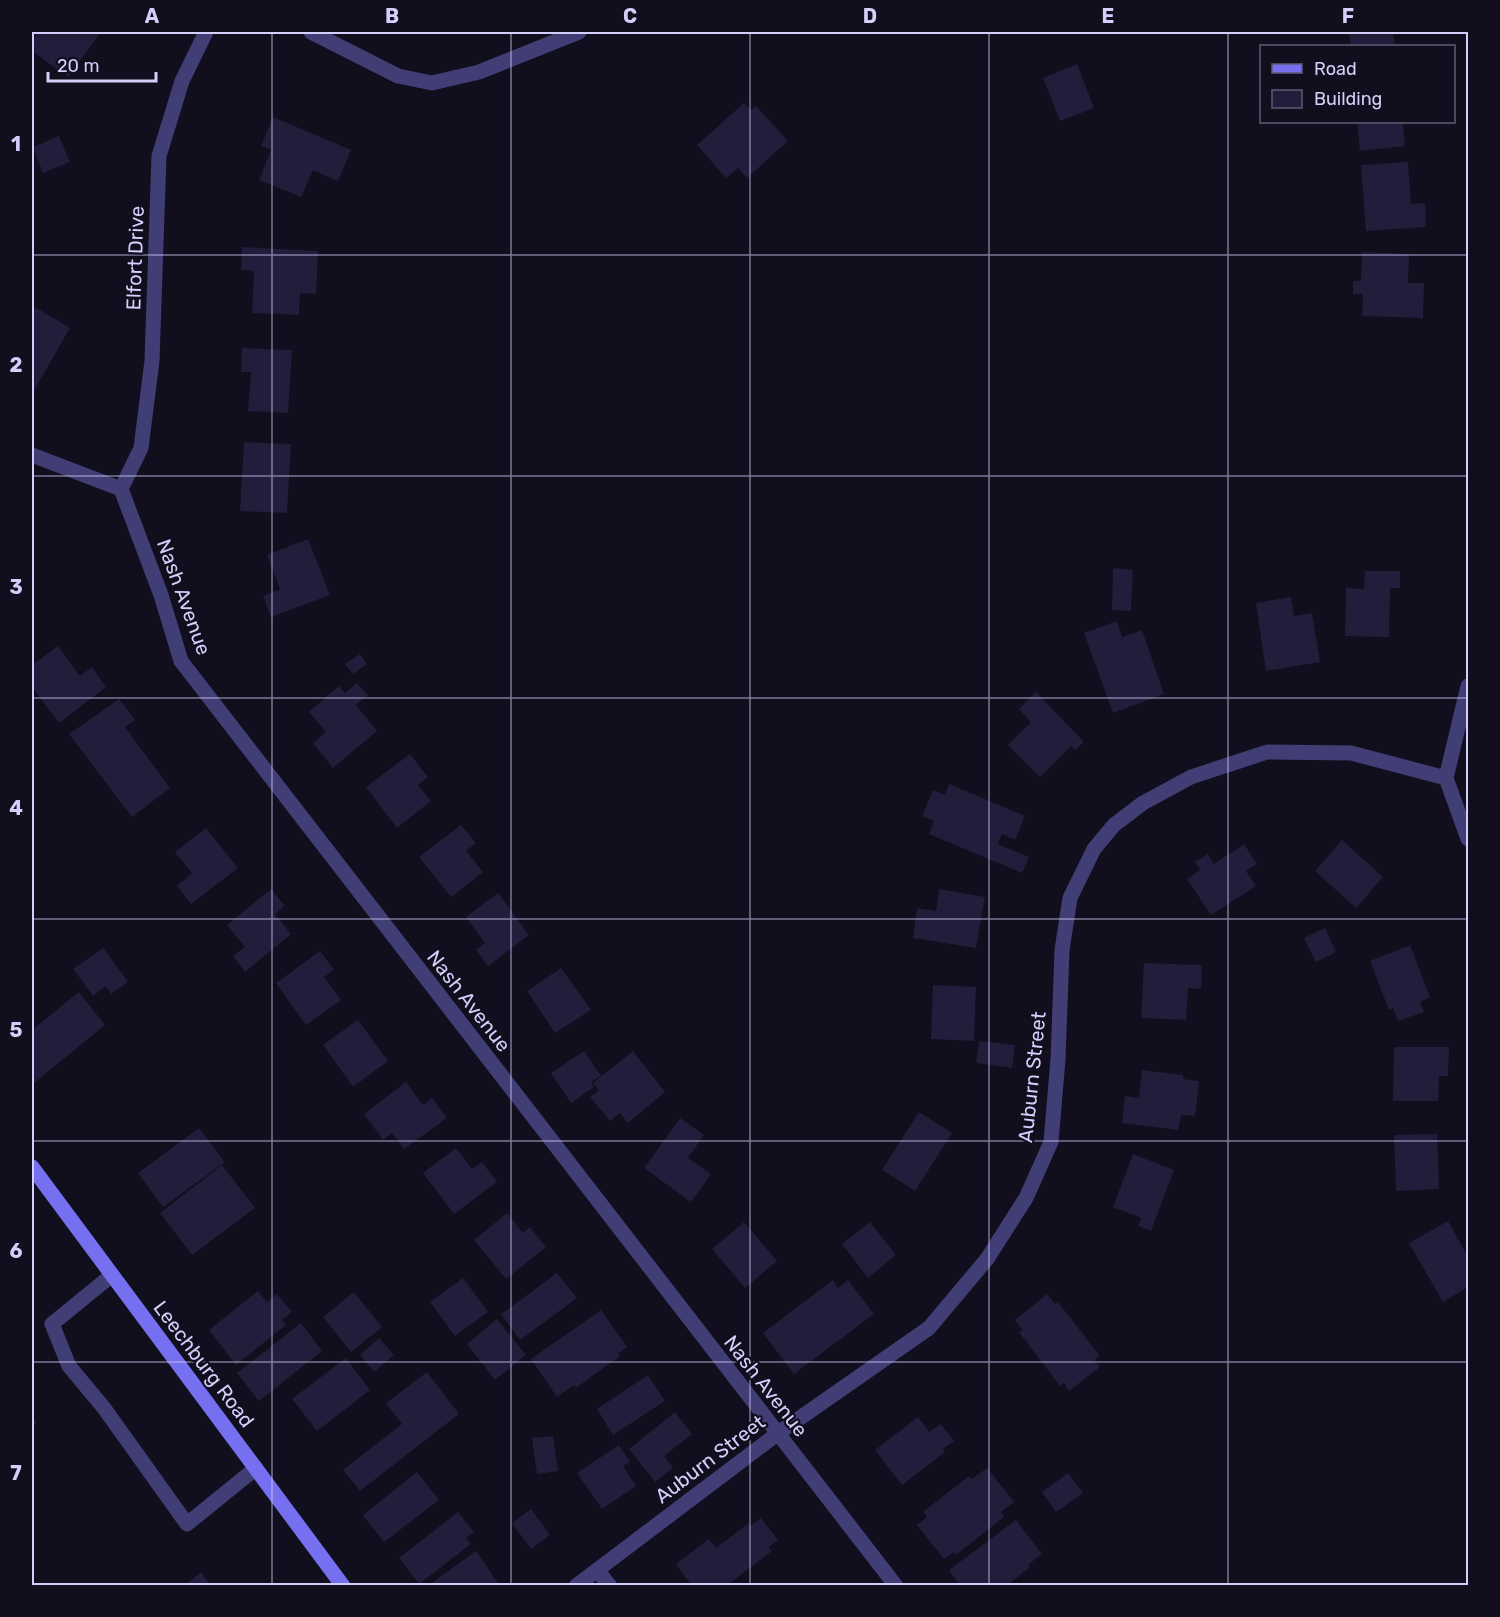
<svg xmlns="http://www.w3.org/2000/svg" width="1500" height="1617" viewBox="0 0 1500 1617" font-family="Rubik,sans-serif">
<rect width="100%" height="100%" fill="#110e1d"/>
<!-- building -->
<path fill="#231c3b" d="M 38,32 L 101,32 L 68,77 L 32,51 L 32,41 Z
M 1349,32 L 1393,32 L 1395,46 L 1351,46 Z
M 1077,64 L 1094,108 L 1060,121 L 1043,78 Z
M 744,103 L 751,110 L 756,106 L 788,141 L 747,178 L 738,168 L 726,178 L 697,145 Z
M 273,117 L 351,150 L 338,181 L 313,170 L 301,197 L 259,180 L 271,150 L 261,146 Z
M 1357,122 L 1403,122 L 1405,146 L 1360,151 Z
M 59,136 L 70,162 L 43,173 L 33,147 Z
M 1408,162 L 1411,204 L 1425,203 L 1426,227 L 1366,231 L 1361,165 Z
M 242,247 L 318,251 L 316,294 L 300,293 L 299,315 L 252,313 L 254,271 L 241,270 Z
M 1362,252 L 1409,254 L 1408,283 L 1424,283 L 1423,318 L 1362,316 L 1363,294 L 1353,294 L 1353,281 L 1361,281 Z
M 35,307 L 70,328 L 32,394 L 32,313 Z
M 242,348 L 292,350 L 288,413 L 248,411 L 251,372 L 241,372 Z
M 244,442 L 291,444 L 287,513 L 240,511 Z
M 308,539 L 330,595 L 271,617 L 263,596 L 280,589 L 267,555 Z
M 1113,568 L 1133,570 L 1131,611 L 1112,610 Z
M 1365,571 L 1400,571 L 1400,588 L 1390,588 L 1389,637 L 1345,636 L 1346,588 L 1364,589 Z
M 1291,597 L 1294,616 L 1312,613 L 1320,662 L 1266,671 L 1256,603 Z
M 1117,621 L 1122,637 L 1142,630 L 1164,694 L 1113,713 L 1084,633 Z
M 58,646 L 80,676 L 92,667 L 106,687 L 59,723 L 32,687 L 32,665 Z
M 360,654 L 367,664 L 353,674 L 345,664 Z
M 357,683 L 368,695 L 356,705 L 377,731 L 333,768 L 313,743 L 326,732 L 309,712 L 339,686 L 345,693 Z
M 1036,692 L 1084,742 L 1075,750 L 1071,746 L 1040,777 L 1008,745 L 1031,722 L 1019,709 Z
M 119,699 L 135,720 L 125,727 L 170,788 L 132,817 L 69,734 Z
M 410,754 L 428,777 L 418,785 L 431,801 L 397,828 L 366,787 Z
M 949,784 L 1025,816 L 1015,840 L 1002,834 L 998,844 L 1029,857 L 1022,873 L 929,834 L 934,821 L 922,816 L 933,790 L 945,795 Z
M 461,825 L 476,843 L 466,851 L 483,872 L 451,897 L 419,857 Z
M 206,828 L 238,868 L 191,904 L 177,886 L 192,873 L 175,852 Z
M 1342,840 L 1383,877 L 1356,908 L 1315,871 Z
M 1244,844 L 1257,864 L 1246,871 L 1256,886 L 1211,915 L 1187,879 L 1200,870 L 1195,862 L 1208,854 L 1214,864 Z
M 271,889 L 285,906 L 275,914 L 291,934 L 245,972 L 233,956 L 245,947 L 227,925 Z
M 939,889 L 985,897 L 976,948 L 913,938 L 917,908 L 936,911 Z
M 498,893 L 529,935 L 488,966 L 476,950 L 485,943 L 466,917 Z
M 1325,928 L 1336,952 L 1316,962 L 1304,938 Z
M 1410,945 L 1430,997 L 1420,1002 L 1424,1012 L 1398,1021 L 1393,1008 L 1389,1010 L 1370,961 Z
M 103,948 L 128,982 L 111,994 L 106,986 L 93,996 L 73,969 Z
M 320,951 L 334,970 L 324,977 L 341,1000 L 306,1025 L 276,983 Z
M 1144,963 L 1202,965 L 1201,989 L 1188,988 L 1186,1020 L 1141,1018 Z
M 561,968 L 591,1010 L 555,1033 L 527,991 Z
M 933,985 L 976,987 L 974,1041 L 931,1039 Z
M 79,992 L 105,1025 L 34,1083 L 32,1079 L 32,1030 Z
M 358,1020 L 388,1061 L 353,1087 L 323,1045 Z
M 979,1041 L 1015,1045 L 1012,1068 L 976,1063 Z
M 1394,1047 L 1449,1047 L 1448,1076 L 1439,1076 L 1438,1101 L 1393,1101 Z
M 584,1051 L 601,1076 L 591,1082 L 594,1087 L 571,1103 L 551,1073 Z
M 633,1051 L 665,1092 L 628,1123 L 620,1113 L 610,1121 L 590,1097 L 599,1090 L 593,1083 Z
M 1142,1070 L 1183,1075 L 1183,1079 L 1199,1081 L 1195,1116 L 1181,1115 L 1178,1130 L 1122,1123 L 1125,1096 L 1139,1098 Z
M 406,1082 L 423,1105 L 432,1098 L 447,1118 L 404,1149 L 392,1133 L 383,1140 L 364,1114 Z
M 919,1112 L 952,1133 L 915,1191 L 882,1170 Z
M 680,1118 L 704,1135 L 688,1158 L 711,1174 L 691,1202 L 644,1168 Z
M 199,1128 L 225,1162 L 163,1207 L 138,1173 Z
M 1437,1134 L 1439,1189 L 1396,1191 L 1394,1135 Z
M 456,1148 L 472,1169 L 482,1162 L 497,1182 L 454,1214 L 423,1173 Z
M 1133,1154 L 1174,1170 L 1151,1231 L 1138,1226 L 1141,1218 L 1113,1207 Z
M 222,1165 L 255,1208 L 192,1255 L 160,1213 Z
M 507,1213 L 523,1233 L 530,1227 L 546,1247 L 506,1279 L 474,1240 Z
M 1448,1221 L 1468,1257 L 1468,1287 L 1443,1302 L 1409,1243 Z
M 744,1222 L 777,1261 L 745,1288 L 712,1249 Z
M 870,1222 L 896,1255 L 868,1278 L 842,1244 Z
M 557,1273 L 577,1298 L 520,1340 L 501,1314 Z
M 463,1278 L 488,1312 L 455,1336 L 430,1302 Z
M 833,1280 L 838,1288 L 848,1280 L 874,1314 L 794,1374 L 763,1333 Z
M 258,1291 L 267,1302 L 277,1294 L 292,1312 L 282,1320 L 286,1325 L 236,1365 L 209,1330 Z
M 354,1292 L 382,1327 L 351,1352 L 323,1317 Z
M 1047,1294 L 1055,1304 L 1058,1302 L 1100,1356 L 1094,1360 L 1100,1367 L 1069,1391 L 1064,1383 L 1060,1386 L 1019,1332 L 1023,1330 L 1015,1320 Z
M 601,1310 L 627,1347 L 618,1354 L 620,1356 L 576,1388 L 574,1385 L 557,1397 L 531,1359 Z
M 497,1319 L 526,1355 L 495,1380 L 467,1344 Z
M 301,1323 L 322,1351 L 259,1401 L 237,1373 Z
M 379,1338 L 394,1355 L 374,1372 L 360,1355 Z
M 346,1358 L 370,1390 L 317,1431 L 292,1399 Z
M 427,1372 L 459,1414 L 360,1491 L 343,1470 L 402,1424 L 386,1403 Z
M 648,1375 L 665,1401 L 613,1435 L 597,1409 Z
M 675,1412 L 692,1434 L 664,1456 L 673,1468 L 655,1482 L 629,1449 Z
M 32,1417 L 37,1422 L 32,1429 Z
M 918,1417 L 929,1432 L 941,1424 L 954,1441 L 943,1449 L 945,1452 L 902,1485 L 875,1450 Z
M 553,1436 L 558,1471 L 537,1474 L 532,1438 Z
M 619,1445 L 630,1462 L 623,1466 L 636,1486 L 602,1509 L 577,1473 Z
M 987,1468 L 1014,1502 L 1001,1512 L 1004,1517 L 956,1555 L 954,1552 L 944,1559 L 917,1525 L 927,1517 L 923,1512 L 969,1476 L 972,1479 Z
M 417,1472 L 439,1500 L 384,1542 L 363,1515 Z
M 1068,1473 L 1083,1493 L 1056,1512 L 1042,1492 Z
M 531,1509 L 550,1535 L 531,1549 L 512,1523 Z
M 458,1512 L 474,1532 L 466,1538 L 471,1544 L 419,1584 L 399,1558 Z
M 761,1518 L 778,1540 L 769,1547 L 772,1551 L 726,1586 L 692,1586 L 676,1564 L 709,1539 L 716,1548 L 749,1523 L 750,1526 Z
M 1016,1520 L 1042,1554 L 1028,1565 L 1030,1567 L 1006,1586 L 960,1586 L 949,1570 Z
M 476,1551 L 500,1586 L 431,1586 L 430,1584 Z
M 201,1572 L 211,1586 L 184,1586 Z"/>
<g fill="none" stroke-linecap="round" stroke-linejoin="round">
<!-- lane -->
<path stroke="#413e76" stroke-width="15" d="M 112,1275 L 52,1324 L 69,1366 L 104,1408 L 187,1524 L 256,1468
M 597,1570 L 610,1586"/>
<!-- street -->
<path stroke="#413e76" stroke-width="15" d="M 311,32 L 398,76 L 432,83 L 479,72 L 579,32
M 32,455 L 121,489 L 161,595 L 181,661 L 896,1586
M 121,489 L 141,448 L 152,361 L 159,156 L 182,81 L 206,32
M 1446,778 L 1468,686
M 1446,778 L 1468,839
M 576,1586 L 777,1434 L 929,1328 L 987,1259 L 1026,1198 L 1051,1142 L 1058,1059 L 1062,950 L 1070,898 L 1094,849 L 1114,825 L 1143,803 L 1191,777 L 1267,752 L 1351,753 L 1446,778"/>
<!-- secondary -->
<path stroke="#7570ef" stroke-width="15" d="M 32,1167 L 343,1586"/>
</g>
<!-- grid -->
<path fill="none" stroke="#d4cffa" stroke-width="1.5" stroke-opacity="0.55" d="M 272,32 L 272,1586M 511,32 L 511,1586M 750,32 L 750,1586M 989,32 L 989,1586M 1228,32 L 1228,1586M 32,255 L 1468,255M 32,476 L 1468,476M 32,698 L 1468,698M 32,919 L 1468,919M 32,1141 L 1468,1141M 32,1362 L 1468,1362"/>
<g text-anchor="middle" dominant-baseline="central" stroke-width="4.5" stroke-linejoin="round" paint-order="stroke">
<!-- street labels -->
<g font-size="20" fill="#d4cffa" stroke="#110e1d">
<text transform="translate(135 258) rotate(-88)">Elfort Drive</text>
<text transform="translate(184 597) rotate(70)">Nash Avenue</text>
<text transform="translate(469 1001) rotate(52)">Nash Avenue</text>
<text transform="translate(1032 1077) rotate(-84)">Auburn Street</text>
<text transform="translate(204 1364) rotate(53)">Leechburg Road</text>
<text transform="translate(766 1386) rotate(52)">Nash Avenue</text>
<text transform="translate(710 1459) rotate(-37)">Auburn Street</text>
</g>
</g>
<!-- border -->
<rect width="1500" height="1617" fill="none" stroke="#110e1d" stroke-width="66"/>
<!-- legend -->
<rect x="1260" y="45" width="195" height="78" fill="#110e1d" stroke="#5f5b75" stroke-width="1.5"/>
<rect x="1272" y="64" width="30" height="9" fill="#7570ef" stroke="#5f5b75" stroke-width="1.5"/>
<text x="1314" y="75" font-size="18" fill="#d4cffa">Road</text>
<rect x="1272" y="90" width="30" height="18" fill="#231c3b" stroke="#5f5b75" stroke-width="1.5"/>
<text x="1314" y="105" font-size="18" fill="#d4cffa">Building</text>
<!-- scale -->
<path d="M48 72v9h108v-9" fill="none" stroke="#d4cffa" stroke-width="3"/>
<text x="57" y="72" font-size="18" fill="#d4cffa" stroke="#110e1d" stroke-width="4.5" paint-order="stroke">20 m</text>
<rect x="33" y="33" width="1434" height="1551" fill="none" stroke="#d4cffa" stroke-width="2"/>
<g font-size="20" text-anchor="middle" font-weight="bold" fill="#d4cffa">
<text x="152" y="23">A</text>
<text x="392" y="23">B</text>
<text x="630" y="23">C</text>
<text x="870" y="23">D</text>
<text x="1108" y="23">E</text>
<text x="1348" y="23">F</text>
<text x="16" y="151">1</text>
<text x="16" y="372">2</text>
<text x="16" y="594">3</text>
<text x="16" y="815">4</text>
<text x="16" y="1037">5</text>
<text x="16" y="1258">6</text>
<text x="16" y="1480">7</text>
</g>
</svg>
